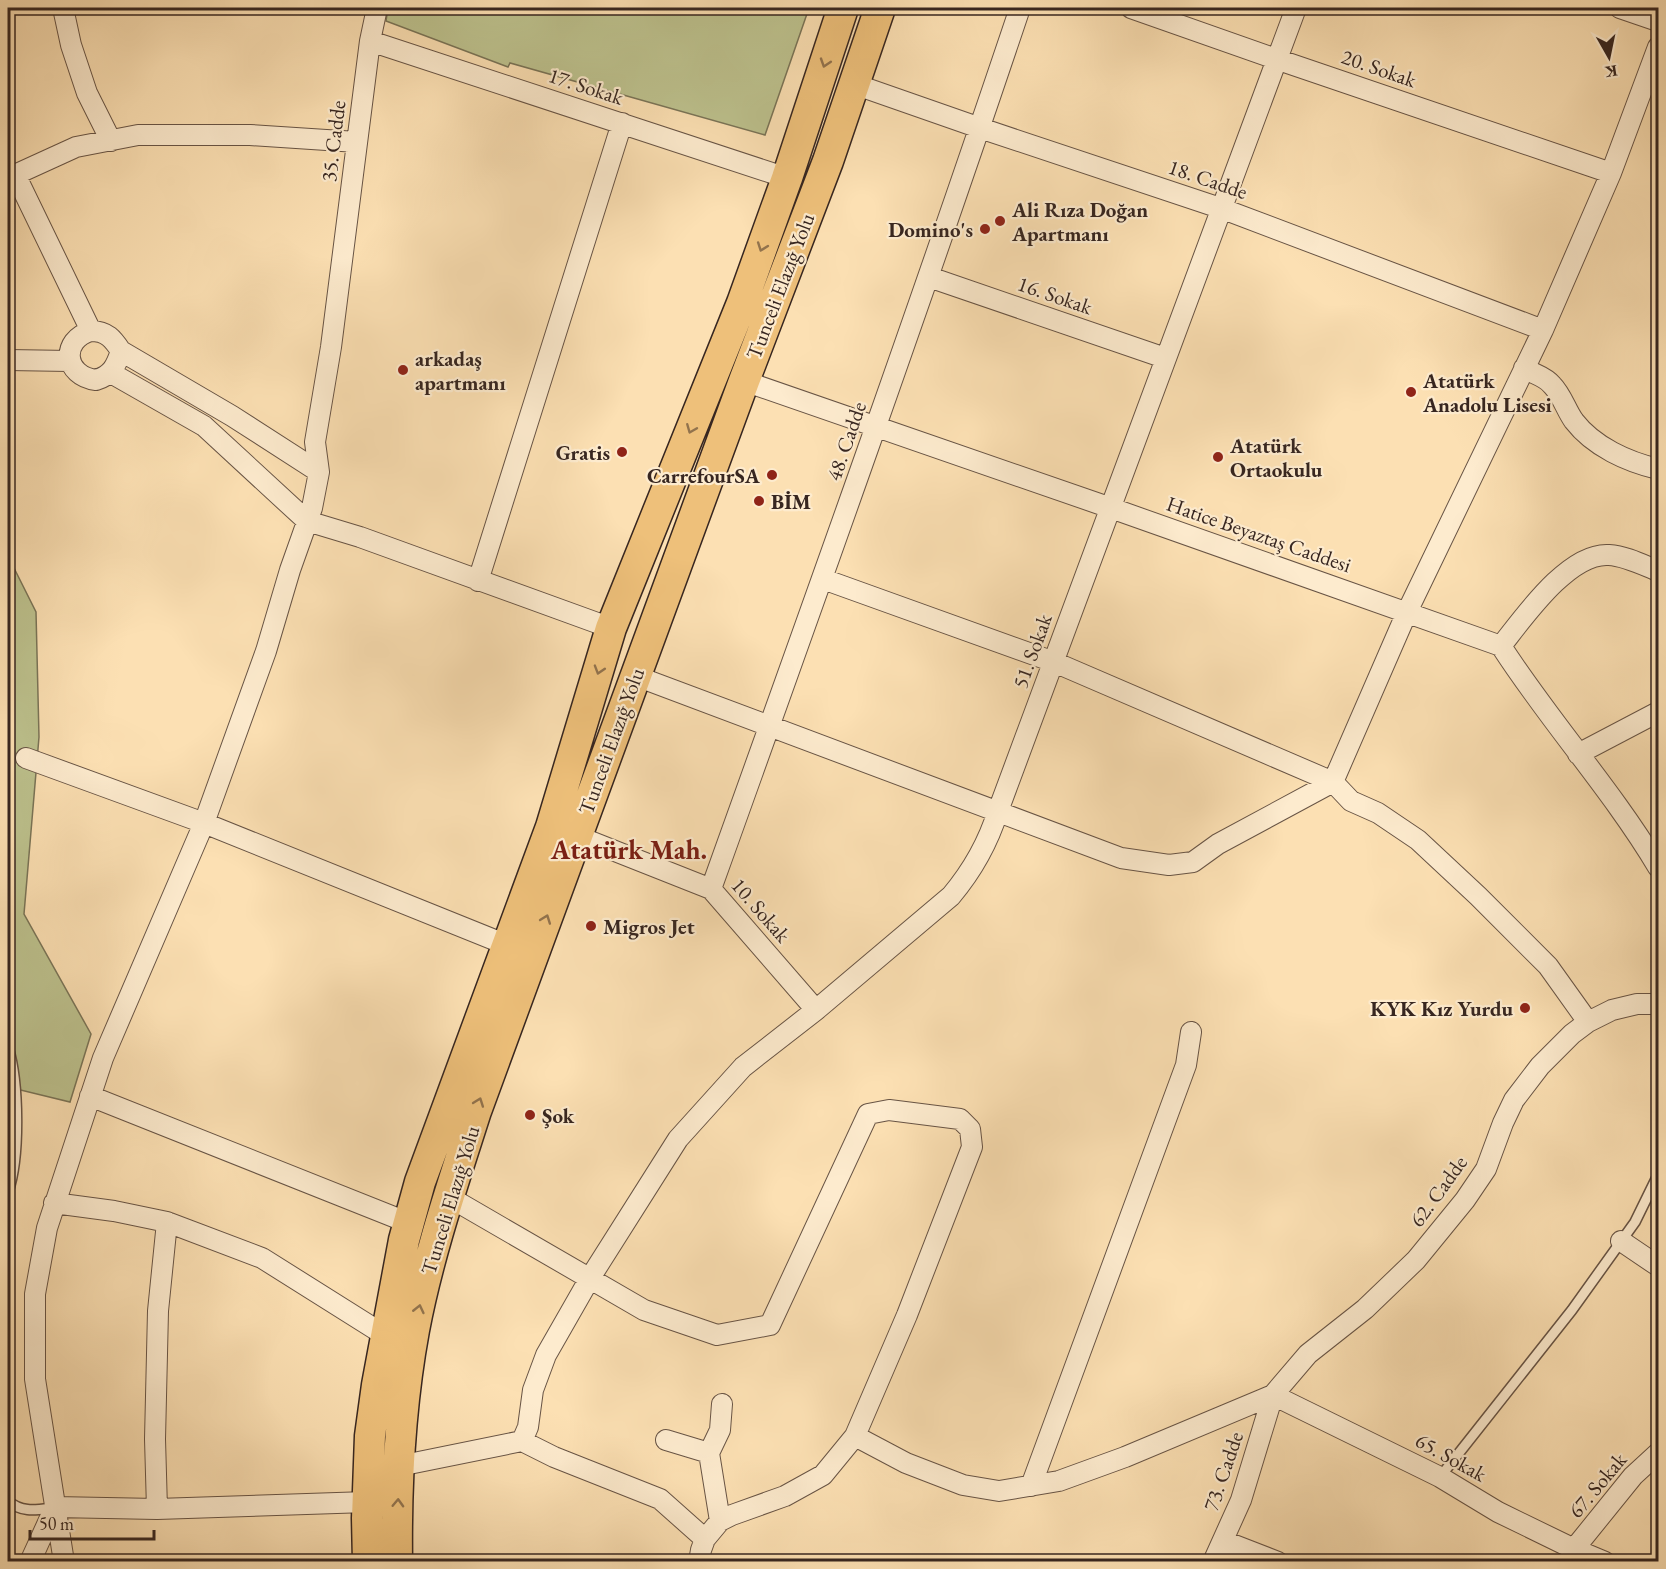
<svg xmlns="http://www.w3.org/2000/svg" width="1666" height="1569" viewBox="0 0 1666 1569" font-family="'EB Garamond',serif">
<rect width="100%" height="100%" fill="#fce0b3"/>
<filter id="stains"><feTurbulence type="fractalNoise" baseFrequency=".00333" numOctaves="4"/><feColorMatrix values="0 0 0 0 .2 0 0 0 0 .09 0 0 0 0 .02 0 0 0 .5 -.17"/></filter>
<radialGradient id="worn" r=".72"><stop offset=".6" stop-color="#630" stop-opacity="0"/><stop offset="1" stop-color="#630" stop-opacity=".3"/></radialGradient>
<!-- green -->
<path fill="#bdc28e" stroke="#7a7457" stroke-width="1.5" d="M 388,8 L 809,8 L 765,135 L 510,63 L 508,67 L 386,21 Z
M 8,556 L 36,612 L 39,737 L 24,914 L 91,1034 L 70,1102 L 8,1087 Z"/>
<g fill="none" stroke-linecap="round" stroke-linejoin="round">
<defs>
<path id="service" d="M 8,1047 C 19,1083 20,1157 8,1192
M 1440,1477 L 1572,1310 L 1635,1222 L 1658,1175
M 8,1501 C 22,1513 36,1510 53,1508"/>
<path id="minor" d="M 63,8 L 71,45 L 87,93 L 111,141
M 1131,8 L 1276,59 L 1611,173
M 1620,8 L 1658,21
M 370,41 L 787,178
M 854,84 L 980,128 L 1223,209 L 1543,330
M 15,174 L 91,331
M 8,178 L 76,147 L 138,135 L 250,135 L 357,142
M 929,277 L 1165,358
M 91,331 C 107,331 113,339 121,351 C 116,366 112,375 96,380 C 64,376 60,340 91,331 Z
M 121,351 L 232,416 L 319,472
M 8,360 L 70,361
M 1524,368 C 1533,374 1545,376 1552,385 C 1562,395 1566,410 1574,421 C 1594,447 1628,462 1658,469
M 111,373 L 204,426 L 307,521 L 360,537 L 611,628
M 744,381 L 1111,508 L 1501,646 C 1550,722 1612,790 1658,867
M 823,579 L 1054,662 L 1333,782 L 1351,801 L 1378,813 L 1418,840 L 1478,896 L 1548,966 L 1588,1022
M 478,581 L 622,123
M 1501,646 C 1524,617 1569,552 1609,555 C 1626,556 1643,565 1658,571
M 636,676 L 1121,858 L 1169,865 L 1193,862 L 1218,844 L 1333,782 L 1407,612 L 1543,330 L 1611,173 L 1658,47
M 1578,754 L 1658,712
M 26,758 L 204,823 L 507,945
M 567,832 L 711,889 L 816,1010
M 711,889 C 816,596 921,303 1020,8
M 90,1096 L 409,1223
M 449,1197 L 644,1310 L 717,1335 L 770,1325 L 868,1114 L 889,1110 L 960,1119 L 970,1129 L 972,1147 L 907,1315 L 855,1436 L 823,1475 L 785,1496 L 732,1515 L 720,1521 L 705,1539 L 701,1550 L 699,1562
M 54,1203 L 114,1211 L 167,1222 L 262,1258 L 386,1336
M 1621,1241 L 1658,1266
M 1273,1395 L 1440,1477 L 1498,1512 L 1574,1549 L 1605,1562
M 855,1436 L 906,1463 L 963,1485 L 999,1491 L 1059,1481 L 1125,1457 L 1273,1395
M 666,1440 L 709,1453
M 522,1441 L 528,1427 L 533,1390 L 546,1355 L 590,1278 L 678,1139 L 743,1067 L 816,1010 L 951,896 C 972,871 988,843 998,811 L 1296,8
M 399,1466 L 522,1441 L 554,1457 L 660,1499 L 705,1539
M 1031,1486 L 1186,1065 L 1191,1032
M 55,1507 L 157,1509 L 367,1502
M 157,1509 L 155,1439 L 158,1311 L 167,1222
M 720,1521 L 709,1453 L 720,1430 L 722,1404
M 1224,1541 L 1278,1562
M 1574,1549 L 1633,1476 L 1658,1453
M 30,1562 L 55,1507
M 64,1562 L 35,1379 L 35,1294 L 47,1228 L 103,1058 L 204,823 L 266,651 L 290,570 L 312,508 L 319,472 L 315,442 L 331,347 L 370,41 L 377,8
M 1213,1562 L 1241,1500 L 1273,1395 L 1308,1354 L 1365,1309 L 1416,1260 L 1465,1200 L 1486,1169 L 1503,1123 L 1514,1100 L 1540,1066 L 1572,1034 L 1588,1022 L 1612,1010 L 1637,1004 L 1658,1004"/>
<path id="primary" d="M 368,1562 L 367,1518 L 370,1436 L 377,1385 L 404,1240 L 420,1182 L 551,827 L 611,628 L 742,303 L 787,178 L 843,8
M 397,1562 C 396,1485 400,1406 414,1330 C 428,1256 453,1183 476,1111 L 744,381 L 828,161 L 880,8"/>
</defs>
<!-- service casing -->
<use href="#service" stroke="#685445" stroke-width="12"/>
<!-- minor casing -->
<use href="#minor" stroke="#685445" stroke-width="22"/>
<!-- primary casing -->
<use href="#primary" stroke="#372620" stroke-width="33"/>
<!-- service -->
<use href="#service" stroke="#fdebce" stroke-width="9"/>
<!-- minor -->
<use href="#minor" stroke="#fdebce" stroke-width="20"/>
<!-- primary -->
<use href="#primary" stroke="#eec07a" stroke-width="30"/>
</g>
<!-- one-way arrows -->
<defs><path id="oneway-chevron" d="M-2-3.5L2.5 0L-2 3.5" fill="none" stroke-width="1.6" stroke-linecap="round" stroke-linejoin="round" transform="scale(1.5)"/></defs>
<g stroke="#92734d">
<use href="#oneway-chevron" transform="translate(825 63) rotate(108)"/>
<use href="#oneway-chevron" transform="translate(762 247) rotate(110)"/>
<use href="#oneway-chevron" transform="translate(691 429) rotate(112)"/>
<use href="#oneway-chevron" transform="translate(599 670) rotate(107)"/>
<use href="#oneway-chevron" transform="translate(546 919) rotate(-70)"/>
<use href="#oneway-chevron" transform="translate(479 1102) rotate(-70)"/>
<use href="#oneway-chevron" transform="translate(419 1309) rotate(-77)"/>
<use href="#oneway-chevron" transform="translate(398 1503) rotate(-88)"/>
</g>
<!-- markers -->
<g fill="#8f2418" stroke="#fdebce" stroke-width="2">
<circle cx="1000" cy="221" r="6"/>
<circle cx="985" cy="229" r="6"/>
<circle cx="403" cy="370" r="6"/>
<circle cx="1411" cy="392" r="6"/>
<circle cx="622" cy="452" r="6"/>
<circle cx="1218" cy="457" r="6"/>
<circle cx="772" cy="475" r="6"/>
<circle cx="759" cy="501" r="6"/>
<circle cx="591" cy="926" r="6"/>
<circle cx="1525" cy="1008" r="6"/>
<circle cx="530" cy="1115" r="6"/>
</g>
<g text-anchor="middle" dominant-baseline="central" stroke-width="4.5" stroke-linejoin="round" paint-order="stroke">
<!-- street labels -->
<g font-size="21" fill="#372620" stroke="#fdebce">
<text transform="translate(1379 68) rotate(19)">20. Sokak</text>
<text transform="translate(586 86) rotate(18)">17. Sokak</text>
<text transform="translate(333 141) rotate(-83)">35. Cadde</text>
<text transform="translate(1208 179) rotate(19)">18. Cadde</text>
<text transform="translate(780 286) rotate(-69)">Tunceli Elazığ Yolu</text>
<text transform="translate(1055 295) rotate(19)">16. Sokak</text>
<text transform="translate(846 441) rotate(-71)">48. Cadde</text>
<text transform="translate(1259 534) rotate(19)">Hatice Beyaztaş Caddesi</text>
<text transform="translate(1032 651) rotate(-70)">51. Sokak</text>
<text transform="translate(611 741) rotate(-70)">Tunceli Elazığ Yolu</text>
<text transform="translate(761 910) rotate(49)">10. Sokak</text>
<text transform="translate(1438 1191) rotate(-54)">62. Cadde</text>
<text transform="translate(450 1200) rotate(-73)">Tunceli Elazığ Yolu</text>
<text transform="translate(1451 1457) rotate(29)">65. Sokak</text>
<text transform="translate(1223 1471) rotate(-71)">73. Cadde</text>
<text transform="translate(1597 1485) rotate(-50)">67. Sokak</text>
</g>
<!-- poi labels -->
<g font-size="21" font-weight="bold" fill="#372620" stroke="#fdebce" text-anchor="start">
<text x="1012" y="209">Ali Rıza Doğan<tspan x="1012" dy="24">Apartmanı</tspan></text>
<text x="973" y="229" text-anchor="end">Domino's</text>
<text x="415" y="358">arkadaş<tspan x="415" dy="24">apartmanı</tspan></text>
<text x="1423" y="380">Atatürk<tspan x="1423" dy="24">Anadolu Lisesi</tspan></text>
<text x="1230" y="445">Atatürk<tspan x="1230" dy="24">Ortaokulu</tspan></text>
<text x="610" y="452" text-anchor="end">Gratis</text>
<text x="760" y="475" text-anchor="end">CarrefourSA</text>
<text x="771" y="501">BİM</text>
<text x="603" y="926">Migros Jet</text>
<text x="1513" y="1008" text-anchor="end">KYK Kız Yurdu</text>
<text x="542" y="1115">Şok</text>
</g>
<!-- district labels -->
<g font-size="27" font-weight="bold" fill="#7a1f14" stroke="#fdebce">
<text x="629" y="849">Atatürk Mah.</text>
</g>
</g>
<!-- margin -->
<rect width="1666" height="1569" fill="none" stroke="#fce0b3" stroke-width="30"/>
<rect x="9" y="9" width="1648" height="1551" fill="none" stroke="#372620" stroke-width="3"/>
<rect x="15" y="15" width="1636" height="1539" fill="none" stroke="#372620" stroke-width="1.5"/>
<!-- north arrow -->
<g transform="translate(1609 57) rotate(171)" stroke="#fdebce" stroke-width="4.5" paint-order="stroke">
<path d="M0-4.5L10 22L0 15L-10 22Z" fill="#372620"/>
<text y="-9" font-size="16" font-weight="bold" text-anchor="middle" fill="#372620">K</text>
</g>
<!-- scale -->
<path d="M30 1530v9h124v-9" fill="none" stroke="#372620" stroke-width="3"/>
<text x="39" y="1530" font-size="18" fill="#372620" stroke="#fdebce" stroke-width="4.5" paint-order="stroke">50 m</text>
<rect width="100%" height="100%" filter="url(#stains)"/>
<rect width="100%" height="100%" fill="url(#worn)"/>
</svg>
